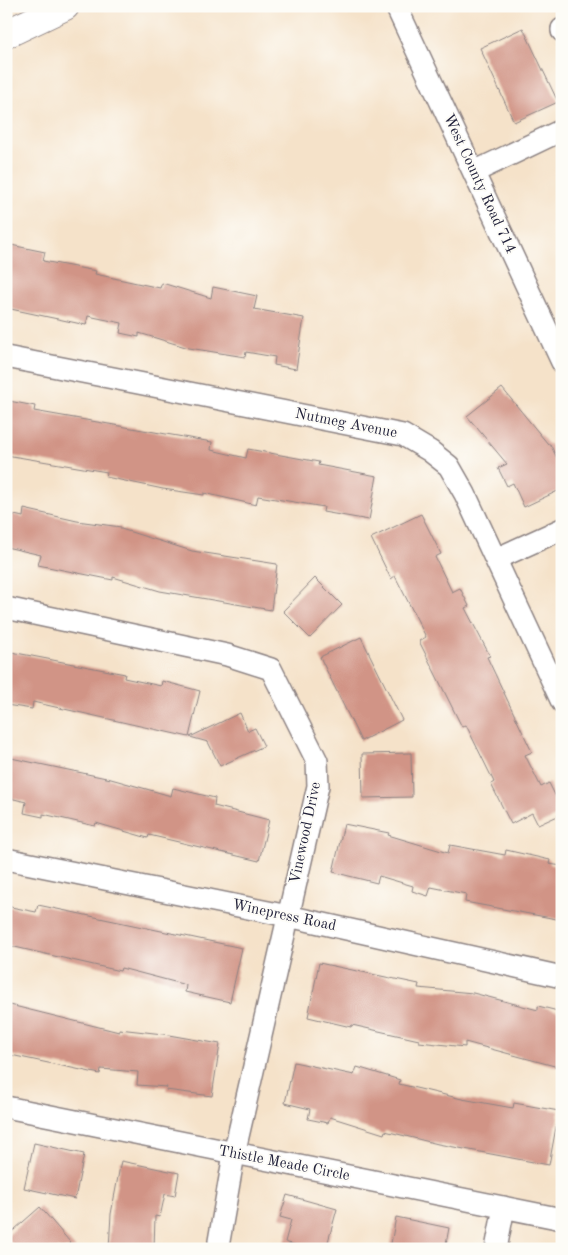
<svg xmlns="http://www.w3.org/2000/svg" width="568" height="1255" viewBox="0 0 568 1255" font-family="'Old Standard TT',serif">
<rect width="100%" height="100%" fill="#fdfcf7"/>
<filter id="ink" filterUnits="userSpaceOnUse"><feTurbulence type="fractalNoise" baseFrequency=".02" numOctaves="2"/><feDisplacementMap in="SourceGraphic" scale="10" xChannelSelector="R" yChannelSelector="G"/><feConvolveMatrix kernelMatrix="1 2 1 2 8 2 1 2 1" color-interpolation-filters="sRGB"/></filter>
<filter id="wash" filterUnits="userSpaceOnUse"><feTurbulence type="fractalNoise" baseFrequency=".0096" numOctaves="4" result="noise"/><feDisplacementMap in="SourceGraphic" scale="20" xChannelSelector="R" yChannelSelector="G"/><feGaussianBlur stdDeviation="1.12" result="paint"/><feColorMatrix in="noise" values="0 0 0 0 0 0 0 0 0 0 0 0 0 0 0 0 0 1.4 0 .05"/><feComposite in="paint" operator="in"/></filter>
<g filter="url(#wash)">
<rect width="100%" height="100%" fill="#f5e2c9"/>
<g id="blocks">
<!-- building -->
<path fill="#d19486" d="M 523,28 L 558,102 L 514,122 L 480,48 Z
M 6,244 L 45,252 L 43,261 L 96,271 L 95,274 L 160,288 L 162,283 L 211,298 L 213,287 L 257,296 L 254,309 L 304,318 L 296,369 L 274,365 L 275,357 L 246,352 L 245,357 L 189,348 L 139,333 L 139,337 L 120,333 L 122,323 L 88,316 L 86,325 L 6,308 Z
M 502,388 L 548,444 L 550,444 L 562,468 L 562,489 L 524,507 L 513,483 L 507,486 L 498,468 L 507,464 L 467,416 Z
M 9,401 L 35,406 L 34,411 L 212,442 L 211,450 L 246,458 L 248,449 L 319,462 L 318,465 L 377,476 L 369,520 L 323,512 L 324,507 L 258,496 L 256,505 L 204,493 L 204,495 L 163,489 L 106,477 L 107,472 L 6,455 L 6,419 Z
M 24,509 L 77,521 L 121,527 L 121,529 L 192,551 L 277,564 L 271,610 L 160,591 L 113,577 L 113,580 L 38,565 L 41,555 L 6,547 L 6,513 L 23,517 Z
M 421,514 L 441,554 L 435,557 L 452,592 L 460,588 L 469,606 L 465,608 L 490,656 L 487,657 L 532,752 L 525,755 L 541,787 L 549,783 L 562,809 L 562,814 L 538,825 L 532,813 L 511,824 L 491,784 L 494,782 L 466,725 L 462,727 L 419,641 L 426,637 L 395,576 L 391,579 L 371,538 Z
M 315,578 L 342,605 L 310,638 L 283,611 Z
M 361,637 L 402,720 L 361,741 L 320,657 Z
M 6,651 L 125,674 L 124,678 L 161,686 L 162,681 L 200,691 L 189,737 L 33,702 L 32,709 L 6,705 Z
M 240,713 L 248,731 L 255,728 L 264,746 L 220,766 L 208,742 L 190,737 Z
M 411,753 L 412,797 L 363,798 L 362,754 Z
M 11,758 L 111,779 L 171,796 L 173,788 L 215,798 L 214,806 L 269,820 L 259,861 L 149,835 L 148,838 L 96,823 L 95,826 L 43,814 L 43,817 L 24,813 L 26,802 L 6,797 L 6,778 Z
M 344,824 L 389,833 L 388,835 L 448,853 L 450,845 L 505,855 L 506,850 L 550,860 L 549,864 L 562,866 L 562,920 L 465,902 L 466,894 L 431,887 L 428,896 L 412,891 L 413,886 L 379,876 L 377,883 L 333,872 Z
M 38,905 L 242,948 L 230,1002 L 185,992 L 186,985 L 121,968 L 120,971 L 6,945 L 6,906 L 36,912 Z
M 319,963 L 419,984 L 418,988 L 473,993 L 538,1010 L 538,1006 L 562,1012 L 562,1068 L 465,1042 L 465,1047 L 419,1042 L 419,1040 L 352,1025 L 351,1027 L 308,1017 Z
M 6,1004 L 119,1032 L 119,1029 L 163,1034 L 220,1044 L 212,1096 L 166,1090 L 167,1087 L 137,1085 L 138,1072 L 101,1069 L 100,1074 L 6,1054 Z
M 294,1062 L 354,1075 L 357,1067 L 400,1080 L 399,1084 L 462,1099 L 513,1108 L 514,1103 L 559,1111 L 549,1165 L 438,1144 L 385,1131 L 384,1134 L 330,1117 L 328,1123 L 308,1119 L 310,1109 L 285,1103 Z
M 34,1143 L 84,1154 L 75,1199 L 24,1188 Z
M 121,1161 L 179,1173 L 175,1196 L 165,1194 L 160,1217 L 155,1216 L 154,1249 L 109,1249 L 111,1214 Z
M 287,1195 L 337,1209 L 326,1249 L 309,1249 L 285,1242 L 291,1220 L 280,1217 Z
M 40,1207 L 76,1249 L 16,1249 L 6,1237 Z
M 396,1217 L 449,1228 L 445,1249 L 390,1249 Z"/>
</g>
</g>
<g filter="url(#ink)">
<use href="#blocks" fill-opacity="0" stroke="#8c8282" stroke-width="1"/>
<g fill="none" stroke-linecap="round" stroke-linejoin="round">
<defs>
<path id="minor" d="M 396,6 L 562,362
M 562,29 L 562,31
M 474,172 L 562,130
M 6,357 L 403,435 L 430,451 L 449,466 L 465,494 L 562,702
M 496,559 L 562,529
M 6,608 L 227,655 L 271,669 L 317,761 L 318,786 L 234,1154 L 219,1241
M 6,859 L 288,916 L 562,977
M 6,1107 L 562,1219
M 496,1249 L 504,1207"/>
<path id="major" d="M 6,34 L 65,6"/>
</defs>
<!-- minor casing -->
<use href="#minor" stroke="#8c8282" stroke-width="24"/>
<!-- major casing -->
<use href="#major" stroke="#8c8282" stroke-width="30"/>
<!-- minor -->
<use href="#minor" stroke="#fff" stroke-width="21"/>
<!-- major -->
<use href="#major" stroke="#fff" stroke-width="28"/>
</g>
</g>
<g text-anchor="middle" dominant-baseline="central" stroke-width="4" stroke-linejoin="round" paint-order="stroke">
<!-- street labels -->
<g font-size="15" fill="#22223b" stroke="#fdfcf7">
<text transform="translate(479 184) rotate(65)">West County Road 714</text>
<text transform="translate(346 424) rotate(11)">Nutmeg Avenue</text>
<text transform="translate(306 833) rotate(-78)">Vinewood Drive</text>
<text transform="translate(284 916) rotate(12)">Winepress Road</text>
<text transform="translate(284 1164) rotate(11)">Thistle Meade Circle</text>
</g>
</g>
<!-- margin -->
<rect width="568" height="1255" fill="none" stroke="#fdfcf7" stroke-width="25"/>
</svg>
